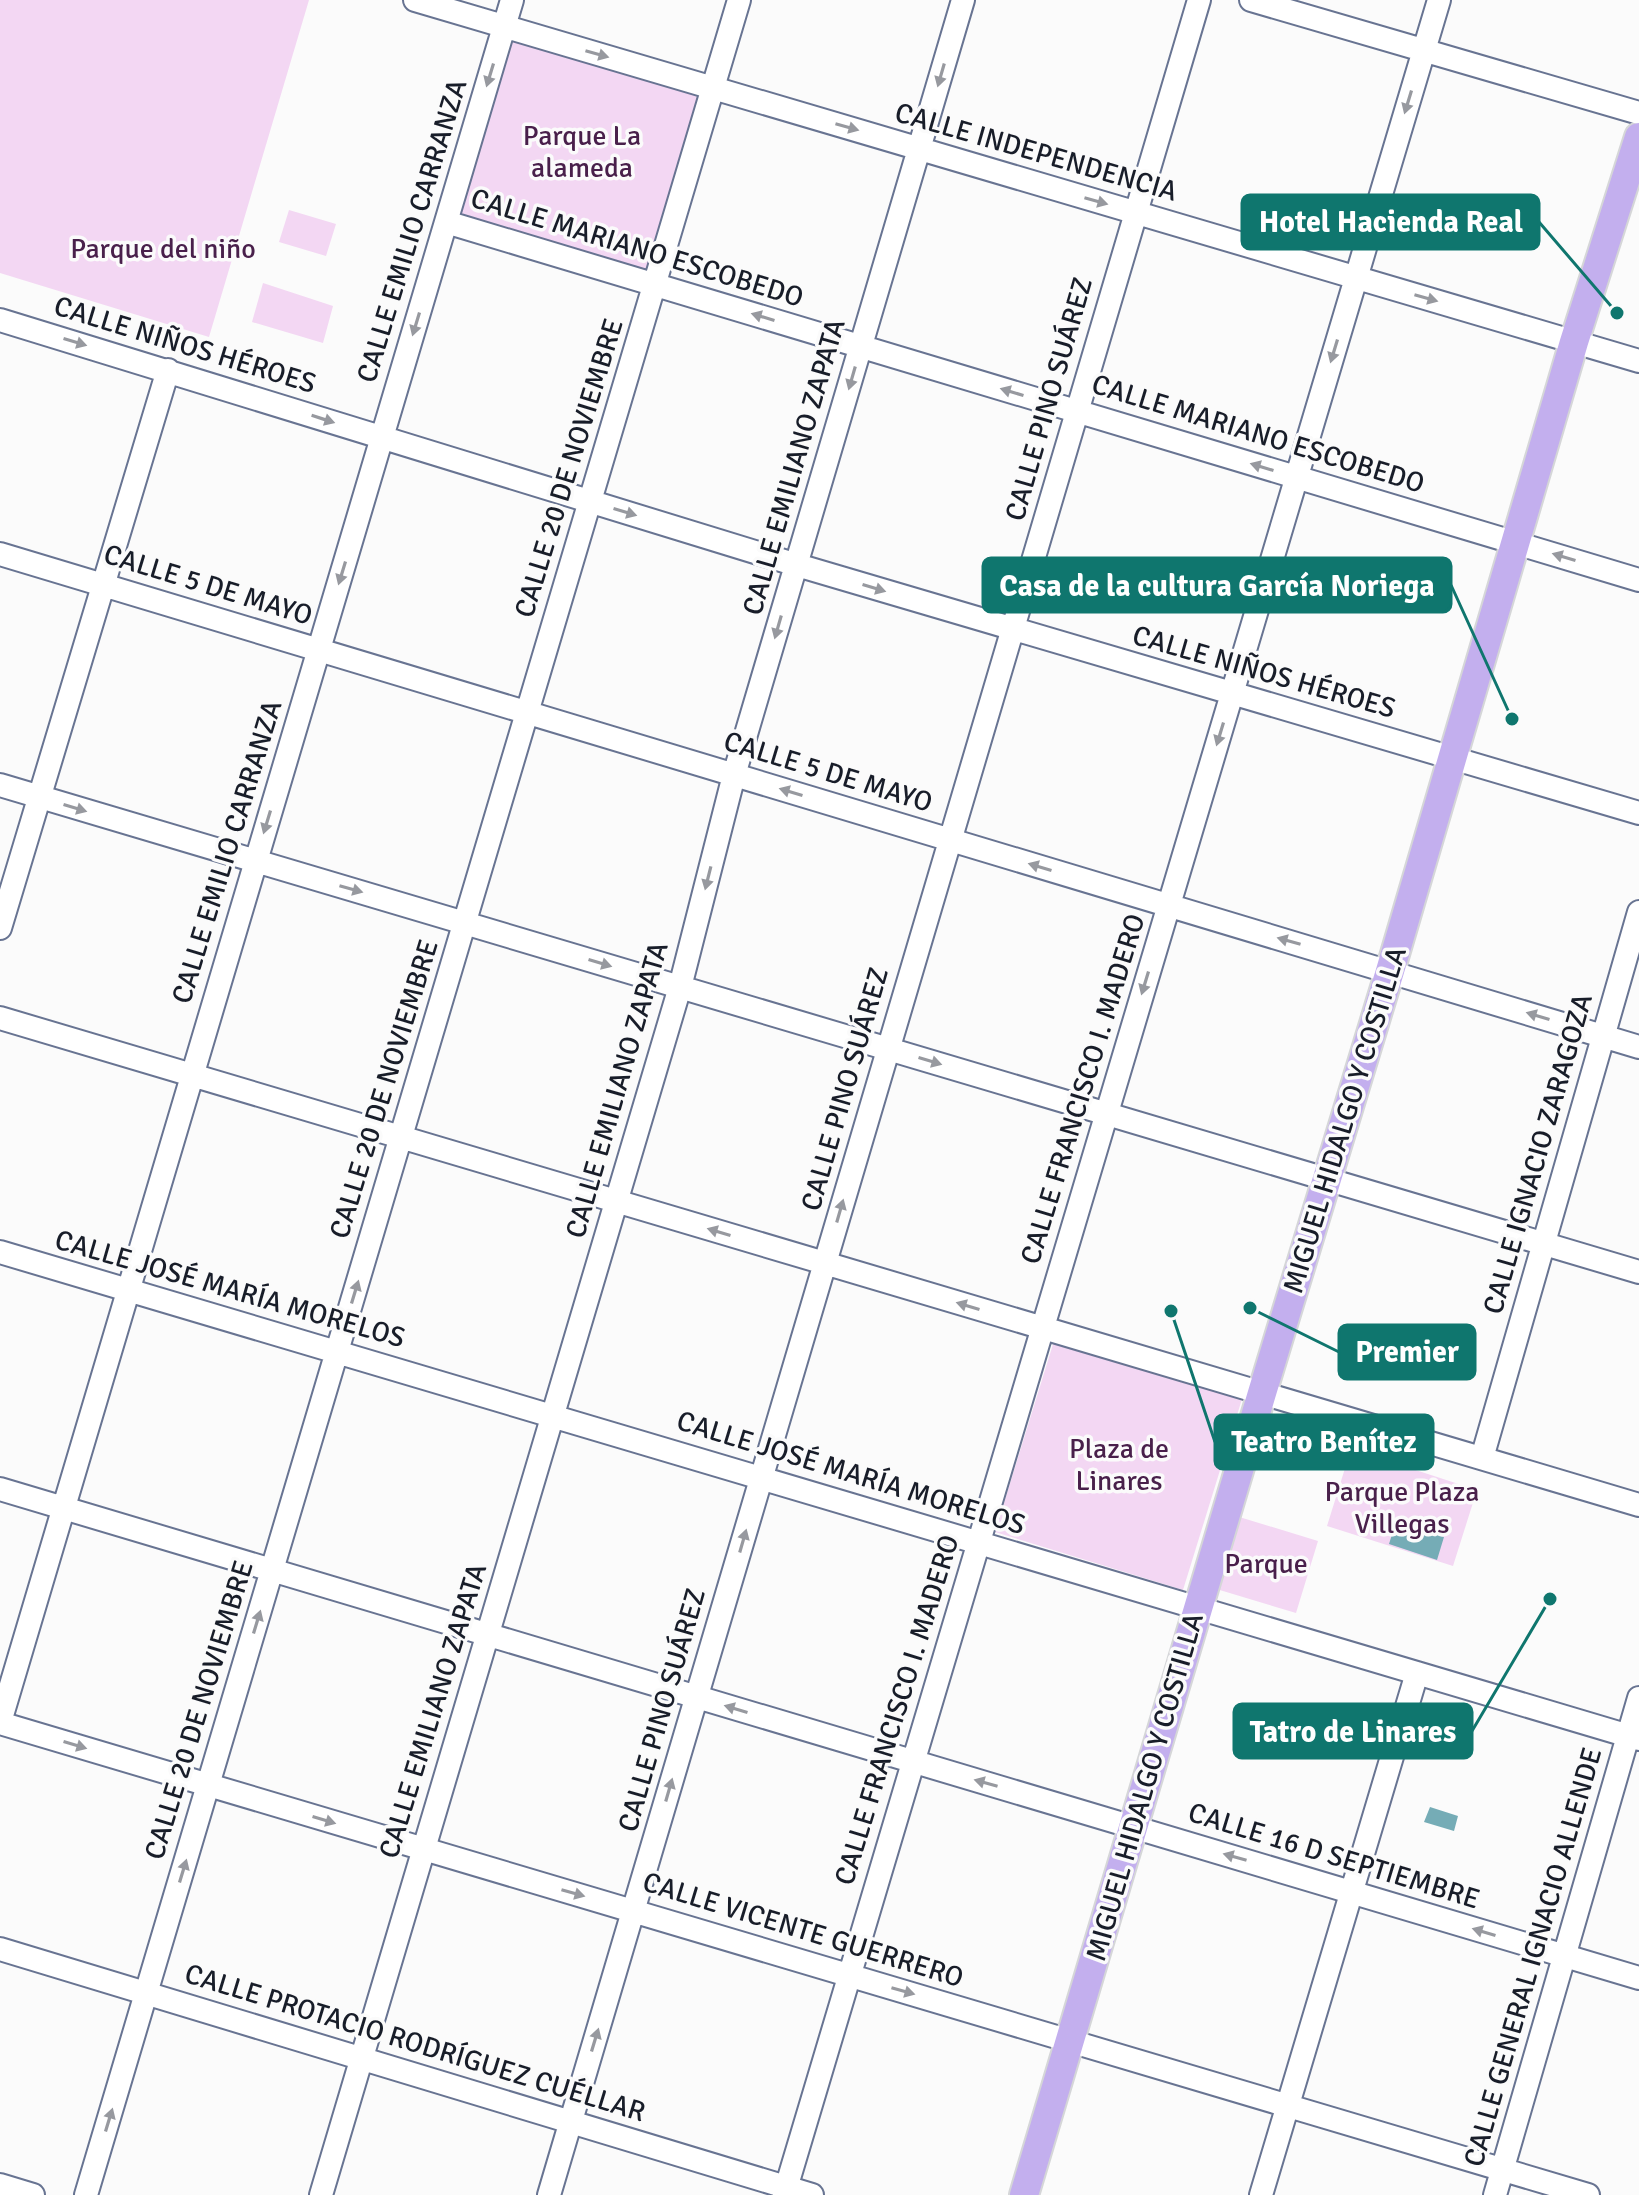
<svg xmlns="http://www.w3.org/2000/svg" width="1639" height="2195" viewBox="0 0 1639 2195" font-family="Signika,sans-serif">
<rect width="100%" height="100%" fill="#fbfbfb"/>
<!-- green -->
<path fill="#f3d7f3" d="M 0,0 L 309,0 L 209,337 L 0,273 Z
M 513,31 L 707,87 L 649,273 L 459,217 Z
M 289,210 L 336,224 L 326,256 L 279,242 Z
M 263,283 L 333,306 L 323,343 L 252,322 Z
M 1054,1341 L 1242,1399 L 1183,1590 L 995,1532 Z
M 1351,1449 L 1477,1490 L 1453,1566 L 1327,1526 Z
M 1236,1516 L 1318,1541 L 1296,1613 L 1213,1588 Z"/>
<!-- water -->
<path fill="#75acb6" d="M 1396,1522 L 1444,1537 L 1437,1560 L 1389,1544 Z
M 1430,1807 L 1458,1816 L 1454,1831 L 1424,1822 Z"/>
<g fill="none" stroke-linecap="round" stroke-linejoin="round">
<defs>
<path id="minor" d="M 415,0 L 1639,361
M 1251,0 L 1639,113
M 446,222 L 1639,580
M 0,320 L 797,565 L 1639,813
M 0,554 L 1639,1047
M 0,785 L 1639,1272
M 0,928 L 168,370
M 0,1018 L 1639,1505
M 0,1252 L 1639,1739
M 1482,1458 L 1639,912
M 0,1489 L 1639,1978
M 0,1722 L 512,0
M 0,1723 L 1588,2195
M 0,1949 L 812,2195
M 0,2185 L 33,2195
M 86,2195 L 739,0
M 321,2195 L 680,987 L 734,775 L 963,0
M 549,2195 L 1199,0
M 784,2195 L 1439,0
M 1261,2195 L 1417,1673
M 1495,2195 L 1639,1698"/>
<path id="major" d="M 1024,2195 L 1262,1393 L 1390,971 L 1574,342 L 1639,137"/>
</defs>
<!-- minor casing -->
<use href="#minor" stroke="#687492" stroke-width="26"/>
<!-- major casing -->
<use href="#major" stroke="#d5d6d8" stroke-width="32"/>
<!-- minor -->
<use href="#minor" stroke="#fff" stroke-width="22"/>
<!-- major -->
<use href="#major" stroke="#c3afee" stroke-width="28"/>
</g>
<!-- one-way arrows -->
<defs><path id="oneway-solid" d="M-6-.8H1V-3.2L6.5 0L1 3.2V.8H-6Z" transform="scale(2)"/></defs>
<g fill="#97999f">
<use href="#oneway-solid" transform="translate(597 54) rotate(16)"/>
<use href="#oneway-solid" transform="translate(490 75) rotate(107)"/>
<use href="#oneway-solid" transform="translate(941 75) rotate(106)"/>
<use href="#oneway-solid" transform="translate(1408 102) rotate(107)"/>
<use href="#oneway-solid" transform="translate(847 127) rotate(16)"/>
<use href="#oneway-solid" transform="translate(1096 201) rotate(16)"/>
<use href="#oneway-solid" transform="translate(1426 298) rotate(16)"/>
<use href="#oneway-solid" transform="translate(763 317) rotate(-163)"/>
<use href="#oneway-solid" transform="translate(416 324) rotate(107)"/>
<use href="#oneway-solid" transform="translate(75 342) rotate(17)"/>
<use href="#oneway-solid" transform="translate(1334 351) rotate(107)"/>
<use href="#oneway-solid" transform="translate(852 378) rotate(106)"/>
<use href="#oneway-solid" transform="translate(1012 392) rotate(-163)"/>
<use href="#oneway-solid" transform="translate(323 419) rotate(18)"/>
<use href="#oneway-solid" transform="translate(1262 467) rotate(-163)"/>
<use href="#oneway-solid" transform="translate(625 512) rotate(17)"/>
<use href="#oneway-solid" transform="translate(1564 557) rotate(-163)"/>
<use href="#oneway-solid" transform="translate(342 573) rotate(107)"/>
<use href="#oneway-solid" transform="translate(874 588) rotate(17)"/>
<use href="#oneway-solid" transform="translate(778 627) rotate(106)"/>
<use href="#oneway-solid" transform="translate(1220 734) rotate(107)"/>
<use href="#oneway-solid" transform="translate(791 792) rotate(-163)"/>
<use href="#oneway-solid" transform="translate(75 808) rotate(17)"/>
<use href="#oneway-solid" transform="translate(267 822) rotate(107)"/>
<use href="#oneway-solid" transform="translate(1040 867) rotate(-163)"/>
<use href="#oneway-solid" transform="translate(708 878) rotate(104)"/>
<use href="#oneway-solid" transform="translate(351 889) rotate(16)"/>
<use href="#oneway-solid" transform="translate(1289 941) rotate(-164)"/>
<use href="#oneway-solid" transform="translate(600 963) rotate(17)"/>
<use href="#oneway-solid" transform="translate(1145 983) rotate(107)"/>
<use href="#oneway-solid" transform="translate(1538 1016) rotate(-163)"/>
<use href="#oneway-solid" transform="translate(930 1061) rotate(17)"/>
<use href="#oneway-solid" transform="translate(840 1211) rotate(-74)"/>
<use href="#oneway-solid" transform="translate(719 1232) rotate(-163)"/>
<use href="#oneway-solid" transform="translate(355 1292) rotate(-73)"/>
<use href="#oneway-solid" transform="translate(968 1306) rotate(-163)"/>
<use href="#oneway-solid" transform="translate(743 1541) rotate(-74)"/>
<use href="#oneway-solid" transform="translate(257 1622) rotate(-73)"/>
<use href="#oneway-solid" transform="translate(736 1709) rotate(-163)"/>
<use href="#oneway-solid" transform="translate(75 1745) rotate(17)"/>
<use href="#oneway-solid" transform="translate(986 1783) rotate(-164)"/>
<use href="#oneway-solid" transform="translate(669 1790) rotate(-74)"/>
<use href="#oneway-solid" transform="translate(324 1820) rotate(17)"/>
<use href="#oneway-solid" transform="translate(1235 1857) rotate(-164)"/>
<use href="#oneway-solid" transform="translate(183 1871) rotate(-73)"/>
<use href="#oneway-solid" transform="translate(573 1893) rotate(16)"/>
<use href="#oneway-solid" transform="translate(1484 1932) rotate(-163)"/>
<use href="#oneway-solid" transform="translate(903 1991) rotate(16)"/>
<use href="#oneway-solid" transform="translate(595 2040) rotate(-73)"/>
<use href="#oneway-solid" transform="translate(109 2120) rotate(-73)"/>
</g>
<g text-anchor="middle" dominant-baseline="central" stroke-width="7" stroke-linejoin="round" paint-order="stroke">
<!-- park labels -->
<g font-size="28" fill="#49204b" stroke="#fbfbfb">
<text x="582" y="136">Parque La<tspan x="582" dy="32">alameda</tspan></text>
<text x="163" y="249">Parque del niño</text>
<text x="1119" y="1449">Plaza de<tspan x="1119" dy="32">Linares</tspan></text>
<text x="1402" y="1492">Parque Plaza<tspan x="1402" dy="32">Villegas</tspan></text>
<text x="1266" y="1564">Parque</text>
</g>
<!-- street labels -->
<g font-size="28" fill="#181d29" stroke="#fbfbfb">
<text transform="translate(1036 152) rotate(16)">CALLE INDEPENDENCIA</text>
<text transform="translate(412 231) rotate(-73)">CALLE EMILIO CARRANZA</text>
<text transform="translate(637 248) rotate(17)">CALLE MARIANO ESCOBEDO</text>
<text transform="translate(185 345) rotate(17)">CALLE NIÑOS HÉROES</text>
<text transform="translate(1049 399) rotate(-74)">CALLE PINO SUÁREZ</text>
<text transform="translate(1258 434) rotate(17)">CALLE MARIANO ESCOBEDO</text>
<text transform="translate(794 467) rotate(-74)">CALLE EMILIANO ZAPATA</text>
<text transform="translate(569 468) rotate(-73)">CALLE 20 DE NOVIEMBRE</text>
<text transform="translate(208 585) rotate(17)">CALLE 5 DE MAYO</text>
<text transform="translate(1264 672) rotate(16)">CALLE NIÑOS HÉROES</text>
<text transform="translate(828 772) rotate(17)">CALLE 5 DE MAYO</text>
<text transform="translate(227 852) rotate(-73)">CALLE EMILIO CARRANZA</text>
<text transform="translate(384 1089) rotate(-73)">CALLE 20 DE NOVIEMBRE</text>
<text transform="translate(845 1089) rotate(-74)">CALLE PINO SUÁREZ</text>
<text transform="translate(1083 1089) rotate(-73)">CALLE FRANCISCO I. MADERO</text>
<text transform="translate(617 1090) rotate(-74)">CALLE EMILIANO ZAPATA</text>
<text transform="translate(1345 1120) rotate(-73)">MIGUEL HIDALGO Y COSTILLA</text>
<text transform="translate(1538 1154) rotate(-74)">CALLE IGNACIO ZARAGOZA</text>
<text transform="translate(230 1289) rotate(16)">CALLE JOSÉ MARÍA MORELOS</text>
<text transform="translate(851 1473) rotate(17)">CALLE JOSÉ MARÍA MORELOS</text>
<text transform="translate(199 1710) rotate(-73)">CALLE 20 DE NOVIEMBRE</text>
<text transform="translate(662 1710) rotate(-74)">CALLE PINO SUÁREZ</text>
<text transform="translate(897 1710) rotate(-73)">CALLE FRANCISCO I. MADERO</text>
<text transform="translate(433 1711) rotate(-73)">CALLE EMILIANO ZAPATA</text>
<text transform="translate(1145 1787) rotate(-74)">MIGUEL HIDALGO Y COSTILLA</text>
<text transform="translate(1334 1856) rotate(17)">CALLE 16 D SEPTIEMBRE</text>
<text transform="translate(803 1930) rotate(17)">CALLE VICENTE GUERRERO</text>
<text transform="translate(1533 1957) rotate(-74)">CALLE GENERAL IGNACIO ALLENDE</text>
<text transform="translate(415 2043) rotate(17)">CALLE PROTACIO RODRÍGUEZ CUÉLLAR</text>
</g>
</g>
<!-- callouts -->
<path fill="none" stroke="#0f766e" stroke-width="3" d="M1617 313L1539 222M1512 719L1451 585M1250 1308L1339 1352M1171 1311L1215 1442M1550 1599L1472 1731"/>
<g fill="#0f766e" stroke="#fbfbfb" stroke-width="3">
<circle cx="1617" cy="313" r="8"/>
<circle cx="1512" cy="719" r="8"/>
<circle cx="1250" cy="1308" r="8"/>
<circle cx="1171" cy="1311" r="8"/>
<circle cx="1550" cy="1599" r="8"/>
</g>
<g fill="#0f766e" stroke="#0f766e" stroke-width="3">
<rect x="1242" y="195" width="297" height="54" rx="8"/>
<rect x="983" y="558" width="468" height="54" rx="8"/>
<rect x="1339" y="1325" width="136" height="54" rx="8"/>
<rect x="1215" y="1415" width="218" height="54" rx="8"/>
<rect x="1234" y="1704" width="238" height="54" rx="8"/>
</g>
<g font-size="30" text-anchor="middle" font-weight="bold" fill="#fff">
<text x="1391" y="232">Hotel Hacienda Real</text>
<text x="1217" y="596">Casa de la cultura García Noriega</text>
<text x="1407" y="1362">Premier</text>
<text x="1324" y="1452">Teatro Benítez</text>
<text x="1353" y="1742">Tatro de Linares</text>
</g>
</svg>
